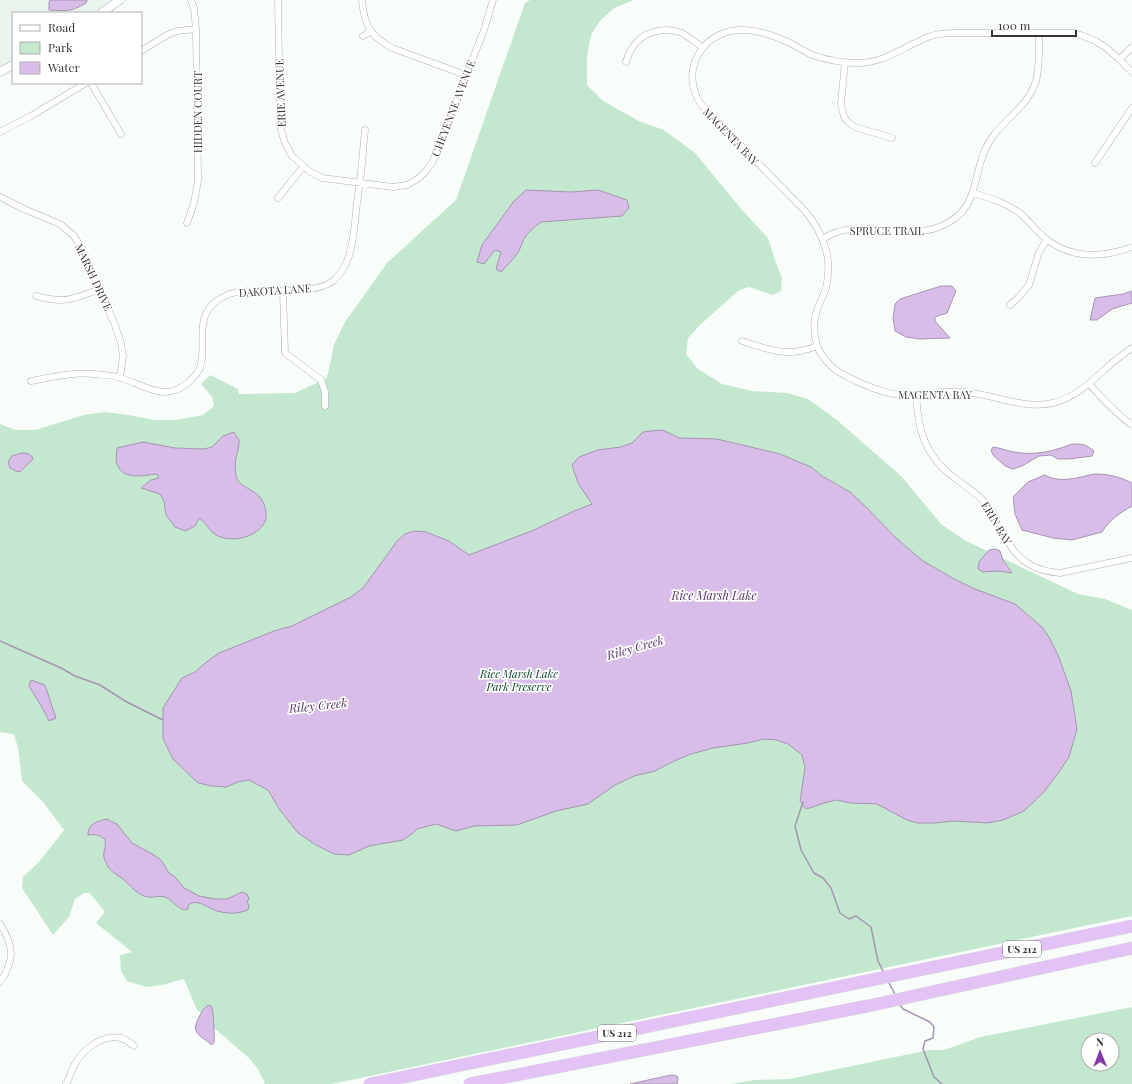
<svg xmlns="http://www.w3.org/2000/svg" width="1132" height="1084" viewBox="0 0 1132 1084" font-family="'Playfair Display',serif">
<rect width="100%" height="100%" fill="#f8fdfa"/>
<!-- built -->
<path fill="#e8f4ec" d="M 0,0 L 120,0 L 101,13 L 13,13 L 13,65 L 0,72 Z"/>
<!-- green -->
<path fill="#c3e8cf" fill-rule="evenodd" d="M 530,0 L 634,0 L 614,8 L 600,21 L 591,35 L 587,56 L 587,85 L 603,101 L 639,121 L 664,130 L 695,153 L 742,210 L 768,238 L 775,260 L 782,278 L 781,291 L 773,295 L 749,287 L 738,291 L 700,325 L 688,338 L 686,354 L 698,369 L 722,384 L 752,391 L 787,393 L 808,399 L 837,420 L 901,476 L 942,525 L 966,541 L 1078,594 L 1105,599 L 1132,610 L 1132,916 L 332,1084 L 265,1084 L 258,1069 L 250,1059 L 213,1027 L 196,1008 L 184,979 L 162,985 L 146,987 L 127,981 L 121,971 L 120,955 L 132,952 L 96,923 L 105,912 L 90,893 L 84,893 L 75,899 L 69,917 L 53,935 L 22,888 L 23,877 L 39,862 L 64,830 L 43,802 L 22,781 L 18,748 L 14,734 L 0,732 L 0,424 L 16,430 L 35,430 L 84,415 L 105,412 L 128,415 L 155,420 L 176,420 L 203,415 L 214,406 L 212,397 L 201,384 L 210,375 L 238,389 L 239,394 L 295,393 L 327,378 L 334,345 L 346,320 L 353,311 L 387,263 L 456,200 L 525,3 Z
M 1132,1007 L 1132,1084 L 731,1084 L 754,1080 L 789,1079 L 929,1050 L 944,1050 L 980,1037 ZM 1088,1040 L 1112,1040 L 1112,1064 L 1088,1064 Z"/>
<!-- water -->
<path fill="#d7bde7" stroke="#a694b2" d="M 50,0 L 87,0 L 86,3 C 71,12 67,11 49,10 L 49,2 Z
M 526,190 L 571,192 L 598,190 L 627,200 L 629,208 L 622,216 L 541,222 C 534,227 527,233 523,241 C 521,246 520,250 516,255 C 512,261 506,266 501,272 L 496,269 L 501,252 L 495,250 L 484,264 L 477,262 L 482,245 L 514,201 Z
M 941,286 L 952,286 L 956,291 L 947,313 L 935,317 L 935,321 L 950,338 L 920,339 L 906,337 L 895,331 L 893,318 L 895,304 L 900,299 Z
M 1132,291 L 1132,303 L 1112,309 L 1097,320 L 1090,320 L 1095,298 L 1123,294 Z
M 660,430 L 665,431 L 679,438 L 717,439 L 780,454 L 811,467 L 822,476 L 850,492 L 867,508 L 895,537 L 923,561 L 956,580 L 975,589 L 1015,604 L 1042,627 L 1049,637 L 1058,655 L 1071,691 L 1077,729 L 1069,757 L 1059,772 L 1044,792 L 1024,811 L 1003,820 L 988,823 L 953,821 L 935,823 L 917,823 L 907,820 L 877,804 L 850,803 L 837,800 L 824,803 L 816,806 L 806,809 L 800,801 L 805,767 L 802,755 L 788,744 L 776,740 L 764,739 L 748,743 L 713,748 L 691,754 L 672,762 L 655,771 L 634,776 L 615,785 L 588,804 L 556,811 L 517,825 L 474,826 L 456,831 L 436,824 L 417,829 L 413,833 L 403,840 L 369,846 L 349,855 L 334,854 L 316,845 L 298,833 L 280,810 L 268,790 L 249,780 L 238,782 L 226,787 L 212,786 L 198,783 L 173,759 L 163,739 L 163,708 L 182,678 L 195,672 L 204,664 L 219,653 L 274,631 L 292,626 L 351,597 L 363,588 L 390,551 L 397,541 L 405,534 L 414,531 L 426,532 L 449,541 L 469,555 L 534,530 L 574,511 L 592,504 L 578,483 L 572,465 L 579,457 L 598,450 L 621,447 L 632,443 L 643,432 Z
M 234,432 C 235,435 238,437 239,440 C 240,446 237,452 236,458 C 235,464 235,474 237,479 C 242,489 258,489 264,504 C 266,510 268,519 263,525 C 254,538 231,543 216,535 C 209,531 206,522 199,518 L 195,526 L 185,531 L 175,527 L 166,515 L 164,501 L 160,494 L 141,488 L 151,480 L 159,478 L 157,474 C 144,475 123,481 117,464 C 115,460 117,452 117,448 L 143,442 L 175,448 L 204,449 L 212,447 L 223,436 Z
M 1072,444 C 1083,444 1085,444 1094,451 L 1092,456 L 1069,459 L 1058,459 L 1051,455 L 1039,456 L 1022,466 L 1013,469 L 1005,466 L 993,455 L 991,450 L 993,447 C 1001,448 1007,451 1014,452 C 1035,456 1054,451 1072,444 Z
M 22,453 C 26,453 32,454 33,459 L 20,472 L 16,471 L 10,468 L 8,462 L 12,456 Z
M 1095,474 C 1109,474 1120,477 1132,483 L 1132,506 C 1120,513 1109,520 1102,532 L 1072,540 L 1053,538 L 1022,530 L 1015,514 L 1013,497 L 1028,482 L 1045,475 C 1060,484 1079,477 1095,474 Z
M 996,549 L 1000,551 L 1003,560 L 1012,573 L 998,571 L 983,572 L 978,569 L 979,562 L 989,550 Z
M 31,680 L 45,685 L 56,718 L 49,721 L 44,711 L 29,686 Z
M 107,819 L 112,822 L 117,824 L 132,843 L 154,855 L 161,860 L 169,873 L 175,877 L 184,888 L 190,891 L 199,896 L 216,899 L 227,899 L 242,892 L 247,894 L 249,899 L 247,902 L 249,905 L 248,910 C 237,914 229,914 217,911 C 207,908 198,898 188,905 L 188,909 C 180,913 173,900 165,897 C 158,895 151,899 144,896 C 134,892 128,882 120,877 C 115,874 111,871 108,867 C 107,864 105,861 104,858 C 102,849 112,839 97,835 C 95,834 91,835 88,835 C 87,824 98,821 107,819 Z
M 209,1005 L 212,1007 C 213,1010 215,1039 214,1042 C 214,1043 213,1044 212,1045 C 200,1035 190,1034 199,1017 C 202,1012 203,1008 209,1005 Z
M 671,1075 L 677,1076 L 678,1079 L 677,1084 L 630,1084 Z"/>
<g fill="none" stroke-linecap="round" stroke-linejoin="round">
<!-- stream -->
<path stroke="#a694b2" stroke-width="1.5" d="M 0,641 L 61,668 L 75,676 L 100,685 L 125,701 L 163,720
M 803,802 L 795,826 L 801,850 L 814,873 L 823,878 L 831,888 L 840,913 L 849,919 L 856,916 L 871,927 L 878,961 L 884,973
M 888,981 L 896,996
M 900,1005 L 903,1009 L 930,1022 L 934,1027 L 933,1038 L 925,1041 L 923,1049 L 934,1077 L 942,1084"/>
<defs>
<path id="minor" d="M 278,0 L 280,126 L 285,143 L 292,156 L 309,171 L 322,178 L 393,187 L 407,185 L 419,178 L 427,170 L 433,161 L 484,30 L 493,0
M 362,0 C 364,25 370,36 392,48 L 466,75
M 363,36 L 370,32
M 141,51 L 167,35 L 177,31 L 196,29
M 1120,59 L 1132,47
M 626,62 C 628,55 631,48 636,43 C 647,30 667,27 682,33 C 689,37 696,42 702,48
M 845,62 L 841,104 L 844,117 L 848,122 L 855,127 L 892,138
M 1132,72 C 1112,52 1102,40 1073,33 L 954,33 C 945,33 936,34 928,37 C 903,47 885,63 857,63 C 842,63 827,60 812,55 C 804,51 796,46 788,42 C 773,35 755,29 738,30 C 706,32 683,64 696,95 C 698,101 702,106 706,110 L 806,212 C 824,235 833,258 826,288 C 824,296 819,303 817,310 C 813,321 814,335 817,346 C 821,355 828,364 836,370 C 841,374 848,377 854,380 C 870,387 885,394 903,395 C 923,395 943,390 964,392 C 994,394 1023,410 1053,403 C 1086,395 1104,365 1132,348
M 91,83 L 121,134
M 0,132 L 31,116 L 86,83
M 1095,163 L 1132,108
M 973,193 C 990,198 1007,203 1021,214 C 1029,221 1036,231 1045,238 C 1071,259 1102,258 1132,247
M 0,197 L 24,209 L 60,224 L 74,236 L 83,250 L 115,325 L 121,343 L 123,356 L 120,378
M 278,198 L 303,167
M 187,223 L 194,203 L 198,180 L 196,29 L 194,8 L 191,0
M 823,239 C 855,216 904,241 939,227 C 986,209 968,168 994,135 C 1008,117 1029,104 1036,81 C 1040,65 1039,49 1039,33
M 283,291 L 285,353 L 321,380 L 325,392 L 325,406
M 36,296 C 44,298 52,300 61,300 C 74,300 88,293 100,289
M 1010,305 L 1017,299 L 1029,285 L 1039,252 L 1047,240
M 742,341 C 770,350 788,358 817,346
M 31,381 C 52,377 73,372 94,374 C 103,375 113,375 121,378 C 138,383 158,397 176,390 C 181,388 185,385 189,382 C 193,378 198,373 200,368 C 207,347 195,321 213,304 C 229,289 248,291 268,291 C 285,291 319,292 333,281 C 340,275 346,265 349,256 C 353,241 355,226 356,211 C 360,184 363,157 365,130
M 1089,384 C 1103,399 1115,413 1132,425
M 916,394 C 918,431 925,457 956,479 C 968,488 980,495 989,507 C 997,517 1001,530 1008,542 C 1020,563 1037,571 1060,573 L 1132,558
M 0,924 C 14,946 15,960 0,982
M 66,1084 C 70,1078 71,1070 75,1064 C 83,1049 103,1034 121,1038 C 125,1039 130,1043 134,1046"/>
<path id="tertiary" d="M 101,13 L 120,0
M 0,72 L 13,65"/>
<path id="motorway" d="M 370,1084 L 1132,926
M 470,1084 L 868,1006 L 1132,948"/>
</defs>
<!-- minor casing -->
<use href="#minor" stroke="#acb1ae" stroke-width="7"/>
<!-- tertiary casing -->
<use href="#tertiary" stroke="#acb1ae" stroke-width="9"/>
<!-- motorway casing -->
<use href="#motorway" stroke="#d7d7d7" stroke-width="13"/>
<!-- minor -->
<use href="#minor" stroke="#fff" stroke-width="6"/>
<!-- tertiary -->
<use href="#tertiary" stroke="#fff" stroke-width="8"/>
<!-- motorway -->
<use href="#motorway" stroke="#e3c2f6" stroke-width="12"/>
</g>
<g text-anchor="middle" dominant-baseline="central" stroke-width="3.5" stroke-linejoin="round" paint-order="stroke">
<!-- shield labels -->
<g fill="#fff" stroke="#727272" stroke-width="1">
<rect x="1003" y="941" width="38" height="16" rx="3"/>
<rect x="598" y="1025" width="38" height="16" rx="3"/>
</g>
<g font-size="10" font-weight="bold" fill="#353635">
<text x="1022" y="949">US 212</text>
<text x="617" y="1033">US 212</text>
</g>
<!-- street labels -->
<g font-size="11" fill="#353635" stroke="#fff">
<text transform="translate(280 93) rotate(-92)">ERIE AVENUE</text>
<text transform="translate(453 108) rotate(-69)">CHEYENNE AVENUE</text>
<text transform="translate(197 112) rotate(-90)">HIDDEN COURT</text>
<text transform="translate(731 136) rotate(46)">MAGENTA BAY</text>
<text x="887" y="230">SPRUCE TRAIL</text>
<text transform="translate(94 277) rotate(65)">MARSH DRIVE</text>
<text transform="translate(275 290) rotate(-4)">DAKOTA LANE</text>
<text x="935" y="394">MAGENTA BAY</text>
<text transform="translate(997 523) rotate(59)">ERIN BAY</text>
</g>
<!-- park labels -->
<g font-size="11" font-style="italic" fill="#023d21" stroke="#fff">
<text x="519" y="673">Rice Marsh Lake<tspan x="519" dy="13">Park Preserve</tspan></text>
</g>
<!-- water labels -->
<g font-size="12" font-style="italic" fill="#563468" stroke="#fff">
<text x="714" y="595">Rice Marsh Lake</text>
<text transform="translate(635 647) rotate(-16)">Riley Creek</text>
<text transform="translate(318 705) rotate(-6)">Riley Creek</text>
</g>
</g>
<!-- legend -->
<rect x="12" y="12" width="130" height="72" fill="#ffffff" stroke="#aeafae"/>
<rect x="20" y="25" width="20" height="6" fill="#ffffff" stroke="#aeafae"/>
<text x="48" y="32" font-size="12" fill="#353635">Road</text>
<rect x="20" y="42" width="20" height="12" fill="#c3e8cf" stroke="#aeafae"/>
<text x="48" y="52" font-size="12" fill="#353635">Park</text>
<rect x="20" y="62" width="20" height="12" fill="#d7bde7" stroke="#aeafae"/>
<text x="48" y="72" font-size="12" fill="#353635">Water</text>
<!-- north arrow -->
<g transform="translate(1100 1052) rotate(359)"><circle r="19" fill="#ffffff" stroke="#aeafae"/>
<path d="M0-3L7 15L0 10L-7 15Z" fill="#8437a8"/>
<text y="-6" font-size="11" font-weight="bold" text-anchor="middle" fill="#353635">N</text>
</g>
<!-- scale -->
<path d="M992 30v6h84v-6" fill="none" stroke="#353635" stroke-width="2"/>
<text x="998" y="30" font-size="12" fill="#353635" stroke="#ffffff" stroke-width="3" paint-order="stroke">100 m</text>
</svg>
